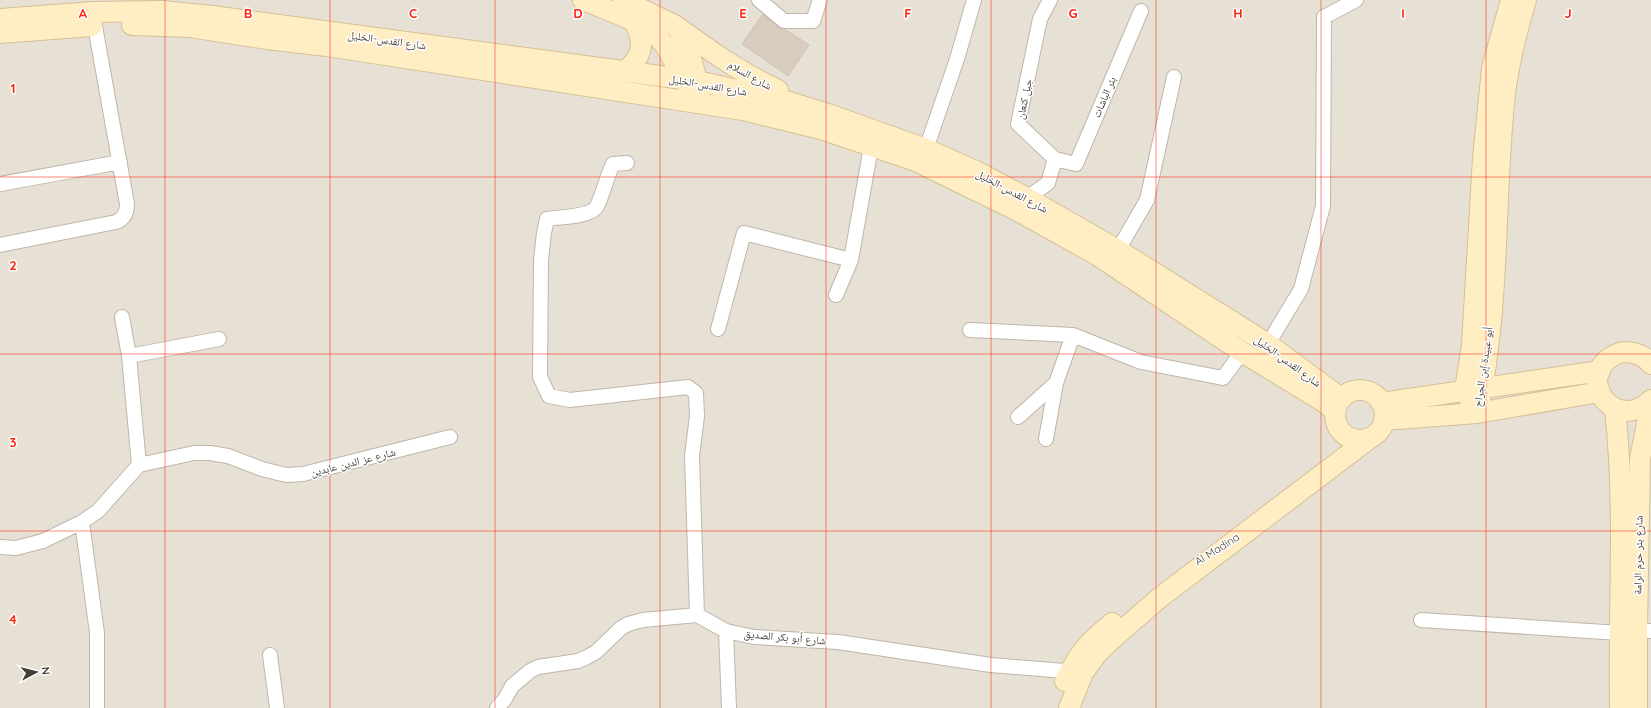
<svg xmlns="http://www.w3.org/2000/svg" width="1651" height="708" viewBox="0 0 1651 708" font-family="Quicksand,'Noto Naskh Arabic',sans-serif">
<rect width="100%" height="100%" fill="#f3eee6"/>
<!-- residential -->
<path fill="#e7e0d4" d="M 0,0 L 1651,0 L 1651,708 L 0,708 Z"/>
<!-- building -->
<path fill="#d8ccbe" stroke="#d0c1ae" d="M 763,14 L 779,28 L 786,30 L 809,45 L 788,76 L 742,44 Z"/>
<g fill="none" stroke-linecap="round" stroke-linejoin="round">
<defs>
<path id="street" d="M 759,0 L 784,21 L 813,21 L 820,0
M 926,149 L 957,59 L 974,0
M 1055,159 L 1076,164 L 1141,11
M 627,163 L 613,164 C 606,178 604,192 597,206 C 592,217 559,217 547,219 L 544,233 L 541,260 L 540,377 L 549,396 L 570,400 L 688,387 L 696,393 L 697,416 L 692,456 L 697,615
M 0,184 L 120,162
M 1027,198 L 1048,183 L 1055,159 L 1018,124 L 1040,19 L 1050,0
M 0,245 L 116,222 C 124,219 127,213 127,204 L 95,26
M 1118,250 L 1147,200 L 1174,77
M 836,295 L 851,260
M 122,317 L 129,356 L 139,465
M 718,329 L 744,233 L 851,260 L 871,147
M 970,330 L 1073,335 L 1056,383 L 1046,439
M 1073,335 L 1141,362 L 1223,378 L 1242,352
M 1268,344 L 1301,289 L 1323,206 L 1324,17 L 1356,0
M 129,356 L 219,339
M 1018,417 L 1056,383
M 82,522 L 97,633 L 97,708
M 0,547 L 16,548 L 43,541 L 82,522 L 98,511 L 139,465 L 194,453 L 210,453 L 228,456 L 262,469 L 286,475 L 303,474 L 450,437
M 1421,620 L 1620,633
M 1637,630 L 1651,631
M 726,631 L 729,708
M 270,655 L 277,708
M 497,708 L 505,699 L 512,686 L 530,671 L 538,667 L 578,661 L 587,657 L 596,652 L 621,628 L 628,624 L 643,620 L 697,615 L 726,631 L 754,637 L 838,642 L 991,665 L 1077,672"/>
<path id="secondary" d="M 583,0 C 609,11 645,21 664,44 C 673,57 679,74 689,87
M 623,0 L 676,26 L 686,41 L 695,73 L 699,94
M 0,19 L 93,12 L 162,11 L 212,16 L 697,81 L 786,101 L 828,114 L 926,149 L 978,172 L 1027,198 L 1118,250 L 1268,344 L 1341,398
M 132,25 L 190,27 L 267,39 L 327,46 L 743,110 L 821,129 L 916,161 L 1018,211 L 1097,255 L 1242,352 L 1324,402 L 1335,411
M 676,26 C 709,50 741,73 778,90
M 0,33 L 92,26
M 624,72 C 643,57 645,45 635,23
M 1651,364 C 1644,355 1635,352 1624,352 C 1618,353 1612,356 1607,360 C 1578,386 1619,432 1651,400
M1335 415a25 25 0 1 1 50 0a25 25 0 1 1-50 0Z
M 1381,403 L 1600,371
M 1615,409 C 1626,509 1618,608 1620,708
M 1477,413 L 1465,390 L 1472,345 L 1483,158 L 1492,68 L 1511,0
M 1477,413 C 1500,312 1494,207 1504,103 C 1507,68 1516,34 1526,0
M 1384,420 L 1477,413 L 1600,392
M 1065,681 C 1079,653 1087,644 1112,623
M 1069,708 L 1083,673 L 1096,655 L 1110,641 L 1158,599 L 1370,438
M 1637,708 L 1637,630 L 1640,459 L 1651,403"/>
</defs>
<!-- street casing -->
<use href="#street" stroke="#bfb6a8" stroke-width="16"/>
<!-- secondary casing -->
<use href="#secondary" stroke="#d5c095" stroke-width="22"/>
<!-- street -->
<use href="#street" stroke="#fff" stroke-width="14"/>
<!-- secondary -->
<use href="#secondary" stroke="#ffedc4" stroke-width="20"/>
</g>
<!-- grid -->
<path fill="none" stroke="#ff2611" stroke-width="1" stroke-opacity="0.55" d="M 165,0 L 165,708M 330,0 L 330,708M 495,0 L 495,708M 660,0 L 660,708M 826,0 L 826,708M 991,0 L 991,708M 1156,0 L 1156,708M 1321,0 L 1321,708M 1486,0 L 1486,708M 0,177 L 1651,177M 0,354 L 1651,354M 0,531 L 1651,531"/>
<g text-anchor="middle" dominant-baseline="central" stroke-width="3" stroke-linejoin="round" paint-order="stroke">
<!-- street labels -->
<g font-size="11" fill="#463e35" stroke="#fff">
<text transform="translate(387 40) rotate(8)">شارع القدس-الخليل</text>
<text transform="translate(750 75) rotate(29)">شارع السلام</text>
<text transform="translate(708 85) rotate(10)">شارع القدس-الخليل</text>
<text transform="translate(1104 97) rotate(-67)">بئر الباشات</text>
<text transform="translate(1024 99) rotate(-78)">جبل كنعان</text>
<text transform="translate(1012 191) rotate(28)">شارع القدس-الخليل</text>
<text transform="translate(1288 361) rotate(36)">شارع القدس-الخليل</text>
<text transform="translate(1483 367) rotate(-82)">أبو عبيدة إبن الجراح</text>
<text transform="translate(353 462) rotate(-14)">شارع عز الدين عابدين</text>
<text transform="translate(1217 549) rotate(-32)">Al Madina</text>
<text transform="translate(1638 555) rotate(-89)">شارع بئر حرم الرامة</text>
<text transform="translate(785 637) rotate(5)">شارع أبو بكر الصديق</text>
</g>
</g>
<g font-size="13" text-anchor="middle" font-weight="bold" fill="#ff2611" stroke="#fff" stroke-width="3" stroke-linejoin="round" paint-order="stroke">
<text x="83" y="18">A</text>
<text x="248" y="18">B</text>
<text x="413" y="18">C</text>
<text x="578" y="18">D</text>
<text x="743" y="18">E</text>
<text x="908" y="18">F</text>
<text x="1073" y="18">G</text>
<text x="1238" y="18">H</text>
<text x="1403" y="18">I</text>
<text x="1568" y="18">J</text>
<text x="13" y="93">1</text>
<text x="13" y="270">2</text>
<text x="13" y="447">3</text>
<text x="13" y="624">4</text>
</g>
<!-- north arrow -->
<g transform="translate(36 672) rotate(83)" stroke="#ffffff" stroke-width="3" paint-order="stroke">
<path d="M0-3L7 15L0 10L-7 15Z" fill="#463e35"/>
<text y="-6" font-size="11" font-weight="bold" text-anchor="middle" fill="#463e35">N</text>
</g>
</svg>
